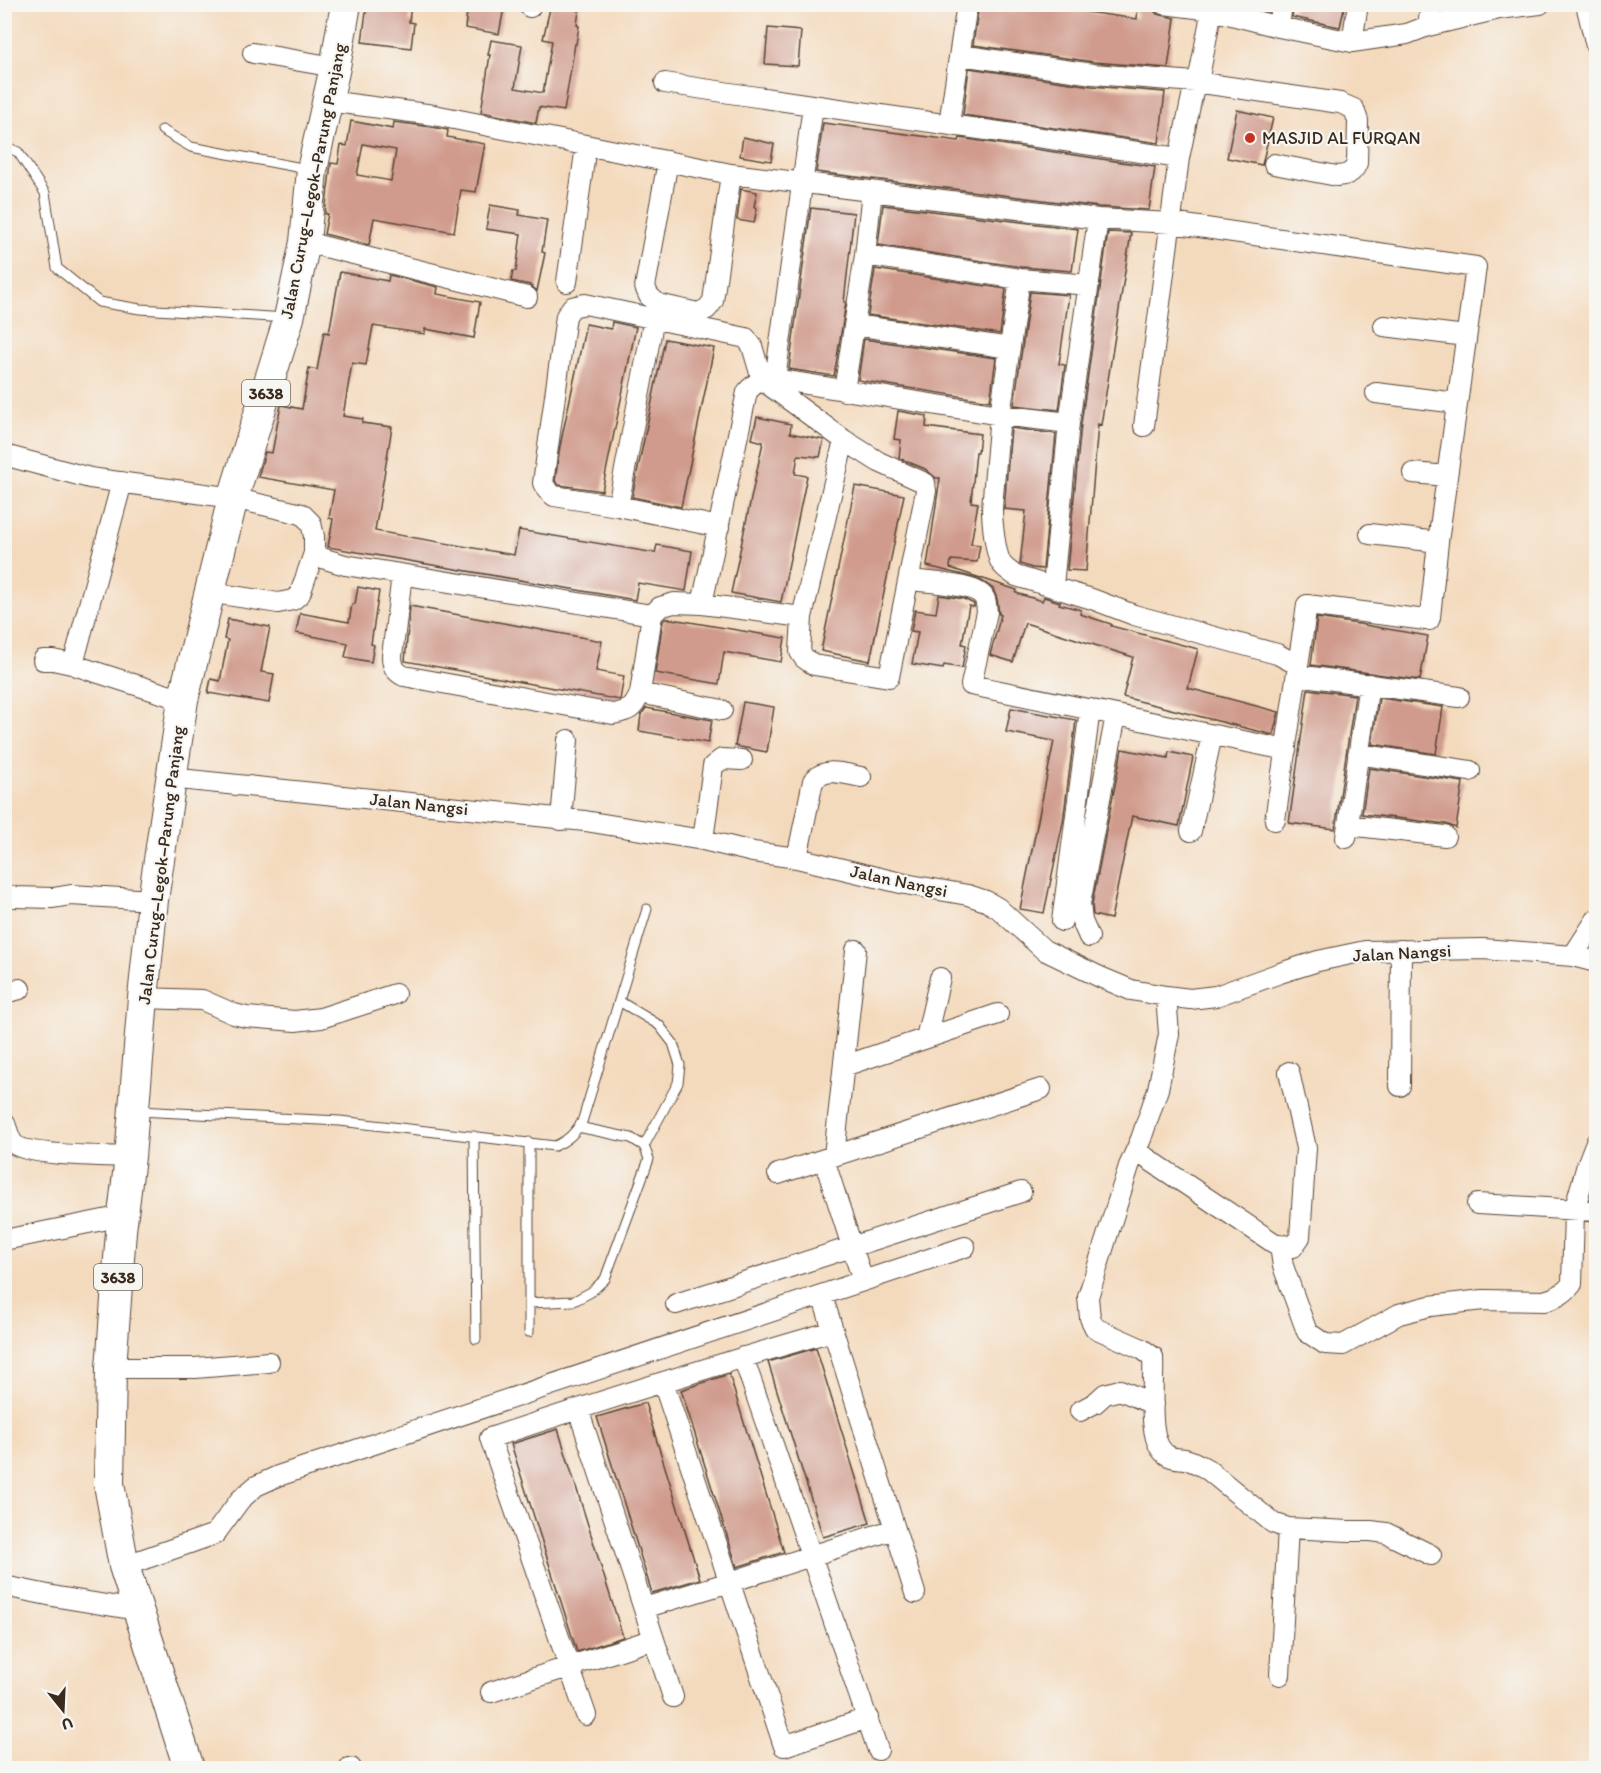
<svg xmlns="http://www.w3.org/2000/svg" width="1601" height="1773" viewBox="0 0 1601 1773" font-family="Itim,sans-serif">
<rect width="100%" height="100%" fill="#f6f6f2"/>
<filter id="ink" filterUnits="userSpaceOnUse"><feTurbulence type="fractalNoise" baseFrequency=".0167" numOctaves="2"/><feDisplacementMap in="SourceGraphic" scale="12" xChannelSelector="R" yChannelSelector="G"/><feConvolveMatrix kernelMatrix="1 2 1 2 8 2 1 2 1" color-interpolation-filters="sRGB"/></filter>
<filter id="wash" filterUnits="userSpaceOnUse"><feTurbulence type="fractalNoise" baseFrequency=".008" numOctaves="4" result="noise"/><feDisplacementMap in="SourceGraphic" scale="24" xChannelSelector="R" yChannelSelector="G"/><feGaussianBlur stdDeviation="1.35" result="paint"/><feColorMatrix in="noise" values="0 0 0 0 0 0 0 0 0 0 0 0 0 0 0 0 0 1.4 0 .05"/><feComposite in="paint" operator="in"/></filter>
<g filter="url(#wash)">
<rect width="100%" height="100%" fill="#f4dabd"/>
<g id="blocks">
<!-- building -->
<path fill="#d09b8d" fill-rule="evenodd" d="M 367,4 L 411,4 L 409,22 L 414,23 L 411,48 L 362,42 Z
M 468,4 L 483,4 L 504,8 L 499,34 L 465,28 Z
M 551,4 L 580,4 L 577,25 L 579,26 L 576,44 L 575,44 L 564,111 L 539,107 L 536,123 L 481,112 L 490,55 L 488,55 L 491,40 L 522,45 L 515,88 L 543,93 L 552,41 L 543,39 Z
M 979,4 L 1028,4 L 1137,19 L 1138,4 L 1152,4 L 1153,9 L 1157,14 L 1175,18 L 1168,68 L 1094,62 L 973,45 Z
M 1239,4 L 1270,4 L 1269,12 Z
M 1294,4 L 1345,4 L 1340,27 L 1292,17 Z
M 768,28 L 801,31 L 798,66 L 765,64 Z
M 969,68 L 1091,86 L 1165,92 L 1159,143 L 963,115 Z
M 1237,110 L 1273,118 L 1262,165 L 1227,158 Z
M 351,121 L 393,129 L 394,122 L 432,127 L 448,130 L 447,137 L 485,144 L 476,192 L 461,190 L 454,232 L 374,218 L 369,245 L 324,234 L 328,214 L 325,214 L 331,163 L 338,164 L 341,145 L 347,146 ZM 363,144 L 396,150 L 391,181 L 357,175 Z
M 823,123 L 959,141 L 960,138 L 1155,167 L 1149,210 L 1099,207 L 816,172 Z
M 743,137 L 774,144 L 771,161 L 740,156 Z
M 741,189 L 757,192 L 754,207 L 757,208 L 754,223 L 737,220 Z
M 490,205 L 520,210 L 519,215 L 547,220 L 542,252 L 545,253 L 537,291 L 530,285 L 511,281 L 513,271 L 516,271 L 521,234 L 486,229 Z
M 883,205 L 1078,229 L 1072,271 L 1021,267 L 878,245 Z
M 811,208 L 854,213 L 844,302 L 846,302 L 834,376 L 789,369 Z
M 1108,232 L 1131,233 L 1101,425 L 1098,424 L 1086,571 L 1067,570 L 1081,424 Z
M 875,269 L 1006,289 L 1000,334 L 868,315 Z
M 340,272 L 388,281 L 389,275 L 438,287 L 437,294 L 480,302 L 474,338 L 425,329 L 425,334 L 373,326 L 366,365 L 352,363 L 343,416 L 363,419 L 362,423 L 392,427 L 375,531 L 514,555 L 519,530 L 655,553 L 657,545 L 692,551 L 686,591 L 638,583 L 635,600 L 328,547 L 333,519 L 329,518 L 334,490 L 258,477 L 265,452 L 272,453 L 281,405 L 302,409 L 309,368 L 317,370 L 324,332 L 329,333 Z
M 1030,292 L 1069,295 L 1059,364 L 1065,365 L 1059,410 L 1014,405 Z
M 612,322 L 636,327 L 602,491 L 559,485 L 555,481 L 560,446 L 586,324 L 611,329 Z
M 665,339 L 714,348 L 681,507 L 632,497 Z
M 864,339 L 996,358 L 990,401 L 858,380 Z
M 898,411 L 927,416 L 926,427 L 980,434 L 978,452 L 976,452 L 971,502 L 978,503 L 971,544 L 980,545 L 977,562 L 951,560 L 950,568 L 1017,590 L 1016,593 L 1042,601 L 1044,597 L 1060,602 L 1059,604 L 1081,610 L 1080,614 L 1111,624 L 1111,626 L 1198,649 L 1188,688 L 1279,712 L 1273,735 L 1123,697 L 1133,657 L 1025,623 L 1013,662 L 990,655 L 1001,615 L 999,614 L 997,599 L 993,589 L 979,579 L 927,566 L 940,478 L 936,478 L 925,469 L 899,458 L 901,440 L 894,439 Z
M 757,417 L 791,424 L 790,433 L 824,440 L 820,457 L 798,455 L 795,474 L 807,476 L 781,602 L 731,593 L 763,442 L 752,439 Z
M 1011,428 L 1056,434 L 1043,569 L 1032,568 L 1020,564 L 1026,511 L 1004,509 Z
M 855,486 L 904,495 L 870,661 L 821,651 Z
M 358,587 L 379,591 L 371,644 L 374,645 L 371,662 L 345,657 L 348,643 L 296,633 L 300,613 L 349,622 L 352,604 L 355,604 Z
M 939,595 L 964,599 L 974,604 L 974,607 L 969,606 L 962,644 L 966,645 L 962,668 L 944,665 L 943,669 L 912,664 L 918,632 L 911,631 L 915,610 L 936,613 Z
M 410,606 L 602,641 L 596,671 L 624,676 L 620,700 L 405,661 Z
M 666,618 L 785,638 L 781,662 L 724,652 L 719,684 L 655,673 L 663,621 Z
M 1317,618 L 1359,624 L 1428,636 L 1420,680 L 1311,665 Z
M 228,619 L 270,627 L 261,672 L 274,674 L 269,703 L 208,693 L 211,679 L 220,681 L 228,640 L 224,639 Z
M 1308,689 L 1355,695 L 1335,829 L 1289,823 Z
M 1379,698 L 1443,707 L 1436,754 L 1372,744 Z
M 743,702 L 774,707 L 767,752 L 735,746 Z
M 646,708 L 712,720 L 708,743 L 639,731 L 641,715 Z
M 1011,708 L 1076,720 L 1063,822 L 1044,913 L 1020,909 L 1054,741 L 1006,732 Z
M 1122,749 L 1168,758 L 1169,752 L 1193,757 L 1179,826 L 1132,816 L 1111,919 L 1093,915 L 1092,904 Z
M 1369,768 L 1463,782 L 1456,828 L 1446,824 L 1362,814 Z
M 816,1348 L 870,1523 L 823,1537 L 768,1362 Z
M 729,1374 L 784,1552 L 737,1567 L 681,1390 Z
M 645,1403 L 700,1579 L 652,1593 L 597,1417 Z
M 558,1429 L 623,1637 L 577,1652 L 511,1444 Z"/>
</g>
</g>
<g filter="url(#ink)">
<use href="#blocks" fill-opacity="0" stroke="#574436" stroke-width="1.5"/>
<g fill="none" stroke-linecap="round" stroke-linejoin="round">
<defs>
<path id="lane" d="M 162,130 L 191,147 L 307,169
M 4,146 L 18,152 L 45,193 L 57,268 L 99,302 L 140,309 L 286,318
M 619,1001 L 659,1025 L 673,1043 L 680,1065 L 678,1083 L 644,1146
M 138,1111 L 340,1121 L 555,1146 C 568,1140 574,1134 582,1122 L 647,909
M 474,1136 L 476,1339
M 529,1142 L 529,1332
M 529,1303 L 574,1301 L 591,1292 L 605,1279 L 649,1159 L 644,1146 L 631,1138 L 578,1127"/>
<path id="street" d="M 1164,4 L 1212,10 L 1279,27 L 1352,42 L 1358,4
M 1586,4 L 1596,46
M 530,7 L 531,4
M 1428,26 L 1431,4
M 1279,27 L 1282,4
M 1352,42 L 1407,34 L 1428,26 L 1499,9 L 1540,4
M 253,53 L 335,67
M 960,55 L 1093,74 L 1195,82 L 1340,103 L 1354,109 L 1358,121 L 1357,163 C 1353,173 1348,175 1337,176 L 1274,164
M 665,83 C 836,110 1007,132 1179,158
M 327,101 L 434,115 L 731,174 L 1098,219 L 1171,223 L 1476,267 L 1438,542 L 1430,617 L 1429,620 L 1426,620 L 1307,605 L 1275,820
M 949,124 L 967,4
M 668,161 L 645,287 L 649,296 L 658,304 L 698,313 L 707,309 L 713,301 L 731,174
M 305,242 L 527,297
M 865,255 L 1020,279 L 1089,285
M 1020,279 L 1000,415 L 992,508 C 992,521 995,552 1001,563 C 1005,569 1011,572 1016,576 L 1092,599 L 1134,615 L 1277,654 L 1298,665
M 567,282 L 586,146
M 855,325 L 1010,348
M 1384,326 L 1466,336
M 775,379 L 813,106
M 844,391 L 865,255 L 872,191
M 1376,393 L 1457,403
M 1144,426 L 1179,158 L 1195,82 L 1200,72 L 1213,4
M 4,455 L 90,478 L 233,498 L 302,514 L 311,523 L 314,536 L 314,553 L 300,594 L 293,600 L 278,603 L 208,592
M 1413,473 L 1447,476
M 122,482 L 75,657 L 77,666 L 183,700
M 618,506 L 654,318
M 719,527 L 618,506 L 554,496 L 547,490 L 543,483 L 566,316 L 572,307 L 585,304 L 746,338 L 752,346 L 762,380 L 844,440 L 879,462 L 925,483 L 926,491 L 889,677 L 814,665 L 804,658 L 800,652 L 802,617 L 844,440
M 1370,534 L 1438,542
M 314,553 L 322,558 L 345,565 L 652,615
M 402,575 L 392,656 C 392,666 395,672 404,676 L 613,714 C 629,711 634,709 640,693 L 652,615 L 660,607 L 674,603 L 702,604 L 802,617
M 910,580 C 926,582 970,584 981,594 C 987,599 986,605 987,612 L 971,685 L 1286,750
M 1053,586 L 1069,423 L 1098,219
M 702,604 L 747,392 C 755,382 762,379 775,379 L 1000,415 L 1069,423
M 43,660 L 53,660 L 76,665
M 1297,675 L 1459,697
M 640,693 L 722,710
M 1358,754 L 1470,771
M 170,778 L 585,821 L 703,840 L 753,852 L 797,858 L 905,884 L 968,895 L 986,901 L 998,908 L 1044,950 L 1100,977 L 1131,990 L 1166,996 L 1190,999 L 1216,996 L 1280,973 L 1318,961 L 1365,951 L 1483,949 L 1573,956 L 1596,962
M 561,820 L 568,740
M 1348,825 L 1445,836
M 1191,831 L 1212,735
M 1346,838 L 1369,684
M 703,840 L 713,766 L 722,759 L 742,760
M 797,858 L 813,781 C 826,766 844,774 861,777
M 4,894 L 15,897 L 53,898 L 71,895 L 153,900
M 1062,921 L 1090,709
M 1089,937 L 1082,921 L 1080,904 L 1116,715
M 1573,956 L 1596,920
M 4,993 L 20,989
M 1166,996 L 1169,1034 L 1158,1089 L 1141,1139 L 1129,1166 L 1088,1297 L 1090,1318 L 1095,1328 L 1142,1349 L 1153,1357 C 1155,1382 1145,1442 1167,1455 C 1173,1459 1179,1458 1185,1459 C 1193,1461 1200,1465 1207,1469 L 1273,1523 L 1288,1528 L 1349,1531 L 1371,1531 L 1386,1533 L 1431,1555
M 143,998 L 202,1000 L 234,1014 L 246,1017 L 295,1021 L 321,1018 L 395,994
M 926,1038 L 940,978
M 844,1066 L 998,1014
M 1400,1086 L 1401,950
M 4,1121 C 7,1128 9,1138 13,1143 C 24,1156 110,1156 130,1157
M 1136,1151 L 1274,1243 L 1293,1247 L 1300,1237 L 1306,1148 L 1289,1072
M 834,1156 L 856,950
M 824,1159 L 863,1281
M 778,1174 L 1041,1089
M 1477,1204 L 1596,1211
M 4,1240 L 123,1216
M 1280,1246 L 1283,1266 L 1307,1332 L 1325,1344 L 1343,1345 L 1399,1314 L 1430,1306 L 1483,1300 L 1544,1301 C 1556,1298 1564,1294 1572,1284 L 1574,1211 L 1587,1165 L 1596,1142
M 822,1295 L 915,1593
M 676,1304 L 1021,1192
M 743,1357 L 878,1750
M 111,1368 L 195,1368 L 269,1362
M 663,1382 L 784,1746 L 868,1718
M 578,1409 L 673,1697
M 1080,1411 L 1095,1403 L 1105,1394 L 1120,1390 L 1153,1404
M 124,1566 L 215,1534 L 240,1500 L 256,1486 L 278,1476 L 965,1247
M 4,1586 L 58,1597 L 137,1610
M 644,1608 L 730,1582 L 895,1529
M 1280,1675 L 1288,1528
M 491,1692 L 654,1639
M 586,1715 L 490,1438 C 604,1400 718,1364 833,1331
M 349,1768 L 351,1768"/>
<path id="primary" d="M 189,1768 L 124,1566 L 109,1484 L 111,1368 L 121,1231 L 130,1157 L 143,998 L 153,900 L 183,700 L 233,498 L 289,318 L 305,242 L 312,170 L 335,67 L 346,4"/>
</defs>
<!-- lane casing -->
<use href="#lane" stroke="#574436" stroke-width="11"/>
<!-- street casing -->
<use href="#street" stroke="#574436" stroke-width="22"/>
<!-- primary casing -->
<use href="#primary" stroke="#574436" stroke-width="32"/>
<!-- lane -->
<use href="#lane" stroke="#fff" stroke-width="9"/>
<!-- street -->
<use href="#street" stroke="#fff" stroke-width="20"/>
<!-- primary -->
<use href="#primary" stroke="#fff" stroke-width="30"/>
</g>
</g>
<!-- markers -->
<circle fill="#c8321e" stroke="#f6f6f2" stroke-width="2" cx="1250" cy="138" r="6"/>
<g text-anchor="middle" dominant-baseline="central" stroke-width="4.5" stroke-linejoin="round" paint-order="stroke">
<!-- shield labels -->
<g fill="#f6f6f2" stroke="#73675e" stroke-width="1.5">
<rect x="242" y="380" width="48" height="26" rx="4.5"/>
<rect x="94" y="1264" width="48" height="26" rx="4.5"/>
</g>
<g font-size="16" font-weight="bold" fill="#3b2a1e">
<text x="266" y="393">3638</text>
<text x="118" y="1277">3638</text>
</g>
<!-- poi labels -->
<g font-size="18" fill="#3b2a1e" stroke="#f6f6f2" text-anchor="start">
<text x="1262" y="138">MASJID AL FURQAN</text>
</g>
<!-- street labels -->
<g font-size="18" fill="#3b2a1e" stroke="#f6f6f2">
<text transform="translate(313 181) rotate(-79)">Jalan Curug–Legok–Parung Panjang</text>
<text transform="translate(419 804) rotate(6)">Jalan Nangsi</text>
<text transform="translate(161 865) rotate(-83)">Jalan Curug–Legok–Parung Panjang</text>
<text transform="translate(899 881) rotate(12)">Jalan Nangsi</text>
<text transform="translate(1402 953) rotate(-3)">Jalan Nangsi</text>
</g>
</g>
<!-- margin -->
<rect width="1601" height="1773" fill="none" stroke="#f6f6f2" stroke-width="24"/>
<!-- north arrow -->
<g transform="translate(63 1710) rotate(162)" stroke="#f6f6f2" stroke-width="4.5" paint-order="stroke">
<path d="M0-4.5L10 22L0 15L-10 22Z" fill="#3b2a1e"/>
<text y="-9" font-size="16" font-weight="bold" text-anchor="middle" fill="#3b2a1e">U</text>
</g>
</svg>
